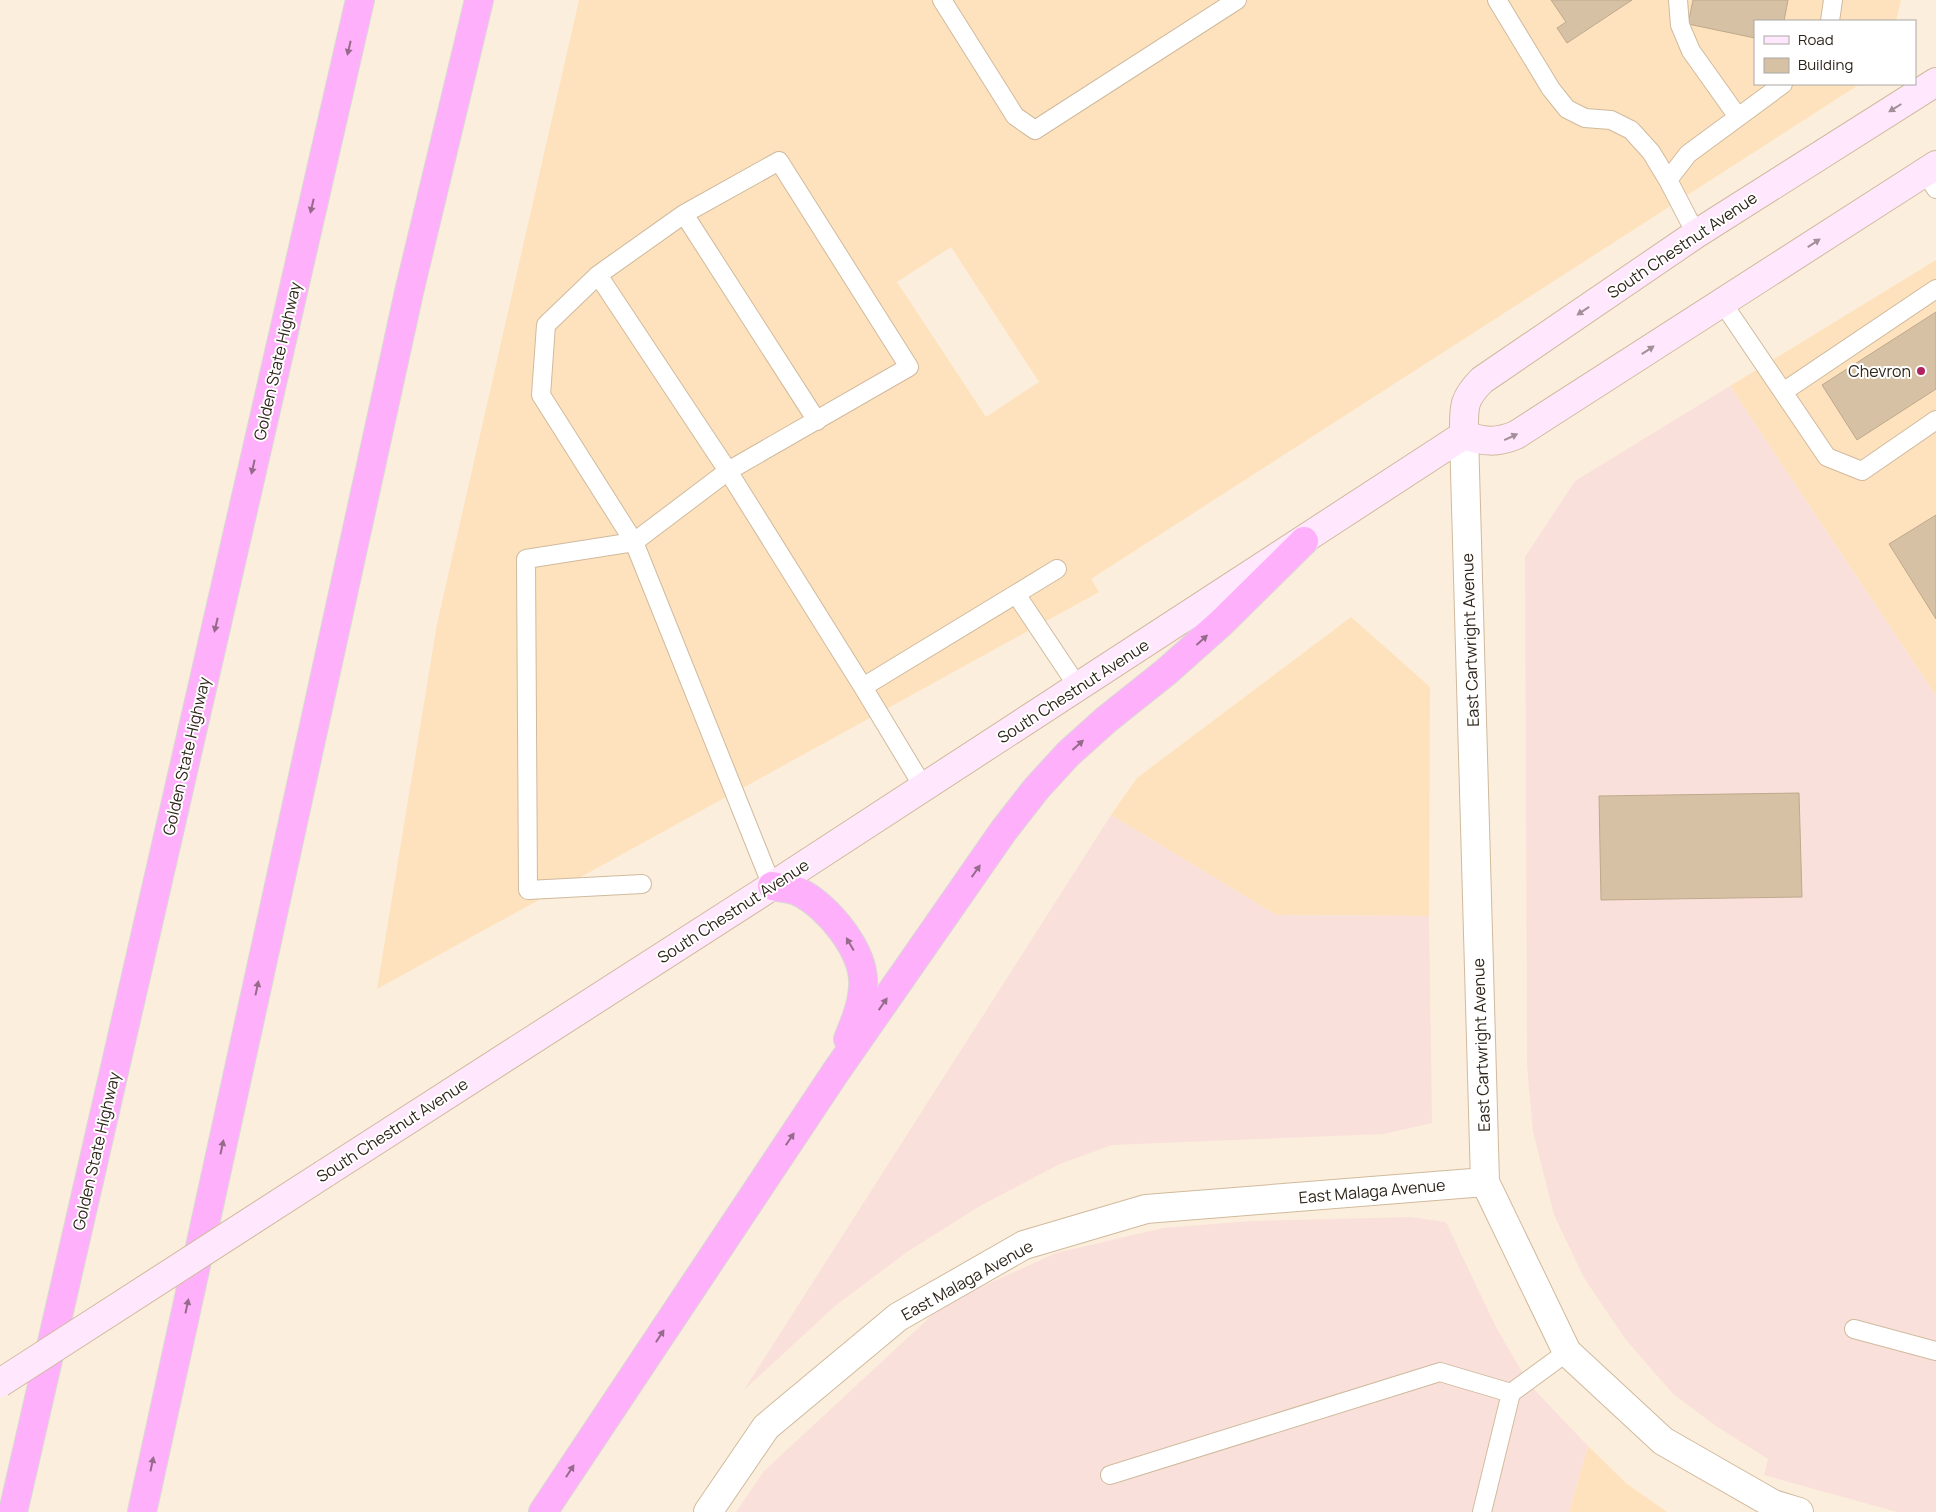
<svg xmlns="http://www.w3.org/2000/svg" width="1936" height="1512" viewBox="0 0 1936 1512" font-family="Manrope,sans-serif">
<rect width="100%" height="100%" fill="#fceedc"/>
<!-- built -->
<path fill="#fde2bd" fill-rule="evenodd" d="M 579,0 L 1901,0 L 1896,21 L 1755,21 L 1755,84 L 1860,84 L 1091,579 L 1099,592 L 377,989 L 437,624 ZM 951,247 L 1039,382 L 986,417 L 897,282 Z
M 1936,260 L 1936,696 L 1730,386 Z
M 1351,617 L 1430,687 L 1429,916 L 1276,915 L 1111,815 L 1137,778 Z
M 1588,1446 L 1627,1484 L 1667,1512 L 1569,1512 Z"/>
<!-- industrial -->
<path fill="#fae0db" d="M 1730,386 L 1936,696 L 1936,1512 L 1897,1512 L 1764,1475 L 1768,1459 L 1716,1426 L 1673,1394 L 1626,1340 L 1584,1278 L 1554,1215 L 1533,1132 L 1527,1066 L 1525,557 L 1575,481 Z
M 1111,815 L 1276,915 L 1429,916 L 1432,1123 L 1384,1134 L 1112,1145 L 1060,1164 L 980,1206 L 907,1252 L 835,1306 L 744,1390 Z
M 1411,1217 L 1446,1222 L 1496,1327 L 1530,1385 L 1588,1446 L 1569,1512 L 736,1512 L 764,1471 L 944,1304 L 1056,1253 L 1163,1228 L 1251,1221 Z"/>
<!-- building -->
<path fill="#d7c1a4" stroke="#bfa98c" d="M 1551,0 L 1632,0 L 1567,43 L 1557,28 L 1566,22 Z
M 1693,0 L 1788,0 L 1784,21 L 1755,21 L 1755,38 L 1688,24 Z
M 1936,312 L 1936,389 L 1857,440 L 1822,385 Z
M 1936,515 L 1936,619 L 1889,544 Z
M 1799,793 L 1802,897 L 1601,900 L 1599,796 Z"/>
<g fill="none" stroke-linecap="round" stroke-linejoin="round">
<defs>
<path id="lane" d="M 942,0 L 1015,116 L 1035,130 L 1237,0
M 1497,0 L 1551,89 L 1567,109 L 1585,118 L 1611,120 L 1631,130 L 1651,152 L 1668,180
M 1678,0 L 1680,25 L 1691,51 L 1738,117
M 1830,21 L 1833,0
M 1925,172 L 1936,189
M 684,214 L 817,421
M 1696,234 L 1668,180 L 1688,154 L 1783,84
M 598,275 L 728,471 L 634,542 L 526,559 L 528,890 L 642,884
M 1722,302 L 1827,457 L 1862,471 L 1936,420
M 1783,392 L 1936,289
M 1016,594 L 1057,569
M 863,687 L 1016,594 L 1078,687
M 772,886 L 634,542 L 541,395 L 546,325 L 598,275 L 684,214 L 779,161 L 909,367 L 728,471 L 863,687 L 924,788
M 1854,1329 L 1936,1351
M 1110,1475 L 1440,1372 L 1511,1393
M 1482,1512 L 1511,1393 L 1567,1352"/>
<path id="street" d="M 1464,435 L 1485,1182 L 1567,1352 L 1663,1441 L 1773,1504 L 1799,1512
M 708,1512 L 766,1427 L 898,1317 L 1024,1245 L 1146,1209 L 1485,1182"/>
<path id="secondary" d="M 1464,435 C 1464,408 1462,400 1482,380 L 1696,234 L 1936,82
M 1464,435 C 1483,442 1497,443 1516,435 L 1936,165
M 324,1174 L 772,886 L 1464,435"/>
<path id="highway" d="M 772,886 C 780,888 791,888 799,892 C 828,906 866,952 863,987 C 862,1005 855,1022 848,1039
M 13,1512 L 360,0
M 142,1512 L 409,292 L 479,0
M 543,1512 L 835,1073 L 1004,830 L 1036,789 L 1068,754 L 1107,719 L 1166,672 L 1221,623 L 1304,541"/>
</defs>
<!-- lane casing -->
<use href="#lane" stroke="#d0ba9d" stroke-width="20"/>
<!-- street casing -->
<use href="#street" stroke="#d0ba9d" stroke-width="30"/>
<!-- secondary casing -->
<use href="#secondary" stroke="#d0ba9d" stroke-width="30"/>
<!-- highway casing -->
<use href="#highway" stroke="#d9d8d6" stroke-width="30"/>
<!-- lane -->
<use href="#lane" stroke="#fff" stroke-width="18"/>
<!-- street -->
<use href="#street" stroke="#fff" stroke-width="28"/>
<!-- secondary -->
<use href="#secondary" stroke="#ffe7fe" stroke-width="28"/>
<!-- highway -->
<use href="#highway" stroke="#ffb0fb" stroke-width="28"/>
<defs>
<path id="secondary-bridge" d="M 0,1383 L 324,1174"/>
</defs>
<!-- secondary-bridge casing -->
<use href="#secondary-bridge" stroke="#d0ba9d" stroke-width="30" stroke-linecap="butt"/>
<!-- secondary-bridge -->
<use href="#secondary-bridge" stroke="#ffe7fe" stroke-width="28"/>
</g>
<!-- one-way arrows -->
<defs><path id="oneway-solid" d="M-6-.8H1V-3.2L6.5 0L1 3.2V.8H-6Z" transform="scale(1.25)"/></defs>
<g fill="#966a8a">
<use href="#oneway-solid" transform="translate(349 48) rotate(103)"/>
<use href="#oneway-solid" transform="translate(312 206) rotate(103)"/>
<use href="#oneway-solid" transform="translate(253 467) rotate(103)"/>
<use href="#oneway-solid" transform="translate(216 625) rotate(103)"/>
<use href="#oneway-solid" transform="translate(1202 640) rotate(-42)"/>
<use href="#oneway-solid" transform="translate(1078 745) rotate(-42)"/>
<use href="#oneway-solid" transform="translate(976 871) rotate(-55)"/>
<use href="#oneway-solid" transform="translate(850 944) rotate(-120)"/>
<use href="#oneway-solid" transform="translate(257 988) rotate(-78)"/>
<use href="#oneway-solid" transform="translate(883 1004) rotate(-55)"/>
<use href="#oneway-solid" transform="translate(790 1139) rotate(-56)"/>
<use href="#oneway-solid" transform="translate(222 1147) rotate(-78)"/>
<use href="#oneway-solid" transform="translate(187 1306) rotate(-78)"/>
<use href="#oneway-solid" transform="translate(660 1336) rotate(-57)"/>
<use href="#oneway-solid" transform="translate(152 1464) rotate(-78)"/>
<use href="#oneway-solid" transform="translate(570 1471) rotate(-57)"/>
</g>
<g fill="#a19097">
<use href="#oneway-solid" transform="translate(1895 108) rotate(148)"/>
<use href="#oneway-solid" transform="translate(1814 243) rotate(-33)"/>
<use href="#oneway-solid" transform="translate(1583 311) rotate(146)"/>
<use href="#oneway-solid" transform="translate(1648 350) rotate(-33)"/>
<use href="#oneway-solid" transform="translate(1511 437) rotate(-25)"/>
</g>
<!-- markers -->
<circle fill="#ae2360" stroke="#fff" stroke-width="2" cx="1921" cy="371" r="5"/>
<g text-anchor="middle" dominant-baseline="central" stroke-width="4" stroke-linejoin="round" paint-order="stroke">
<!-- street labels -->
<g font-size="16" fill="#2e251a" stroke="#fff">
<text transform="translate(1682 245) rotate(-34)">South Chestnut Avenue</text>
<text transform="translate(277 361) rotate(-77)">Golden State Highway</text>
<text transform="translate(1470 640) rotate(-92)">East Cartwright Avenue</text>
<text transform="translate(1073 691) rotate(-33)">South Chestnut Avenue</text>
<text transform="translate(186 756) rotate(-77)">Golden State Highway</text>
<text transform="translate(733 911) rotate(-33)">South Chestnut Avenue</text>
<text transform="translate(1481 1045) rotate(-92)">East Cartwright Avenue</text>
<text transform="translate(392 1130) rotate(-33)">South Chestnut Avenue</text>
<text transform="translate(96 1151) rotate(-77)">Golden State Highway</text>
<text transform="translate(1372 1191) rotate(-5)">East Malaga Avenue</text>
<text transform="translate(967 1280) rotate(-29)">East Malaga Avenue</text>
</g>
<!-- poi labels -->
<g font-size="16" fill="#2e251a" stroke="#fff" text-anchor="end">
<text x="1911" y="371">Chevron</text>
</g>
</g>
<!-- legend -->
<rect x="1754" y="20" width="162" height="65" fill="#ffffff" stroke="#aba8a3"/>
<rect x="1764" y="36" width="25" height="8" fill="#ffe7fe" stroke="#aba8a3"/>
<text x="1798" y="45" font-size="15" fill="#2e251a">Road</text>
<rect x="1764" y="58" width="25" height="15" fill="#d7c1a4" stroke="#aba8a3"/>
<text x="1798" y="70" font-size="15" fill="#2e251a">Building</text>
</svg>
